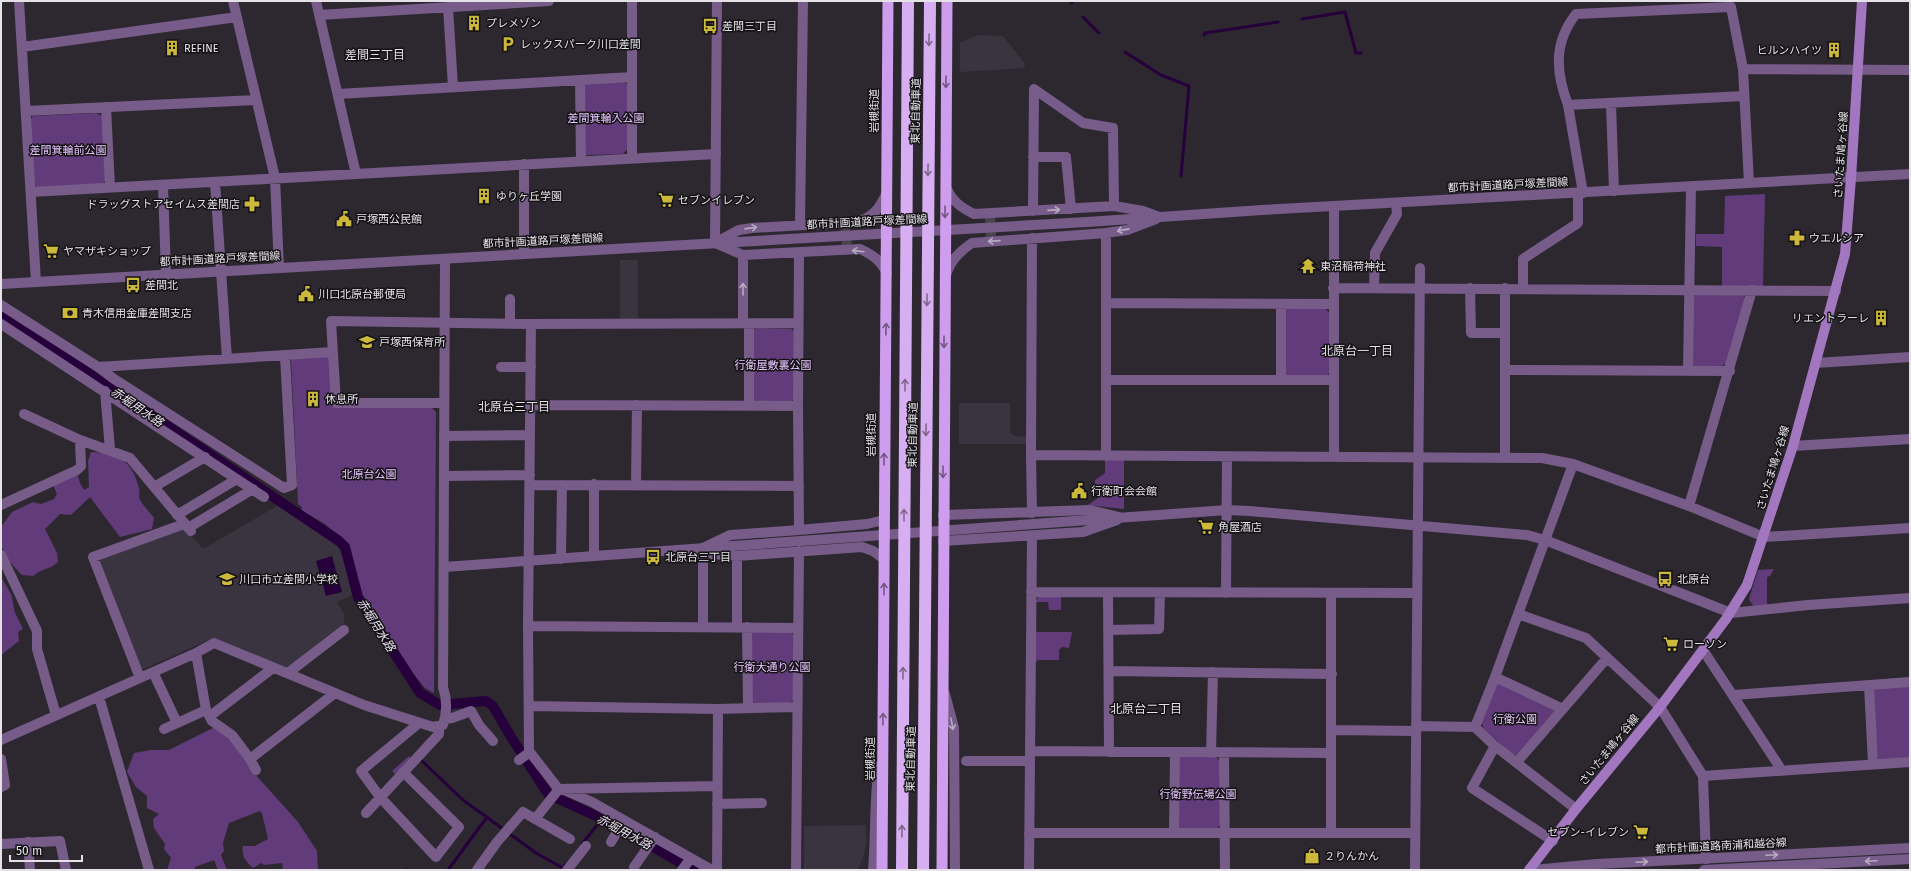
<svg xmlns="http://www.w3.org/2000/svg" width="1911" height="871" viewBox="0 0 1911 871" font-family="'Fira Sans','Noto Sans JP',sans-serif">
<rect width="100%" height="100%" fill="#2d2830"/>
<!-- built -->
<path fill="#3a3340" d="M 978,35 L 1003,36 L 1025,64 L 1024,68 L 960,72 L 960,43 Z
M 620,260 L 638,260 L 638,321 L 620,321 Z
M 959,403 L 1010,403 L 1010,433 L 1015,436 L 1029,437 L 1029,444 L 959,444 Z
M 279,505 L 338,546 L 343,556 L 352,595 L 337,602 L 344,614 L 344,623 L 288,668 L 213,638 L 141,670 L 99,563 L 99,558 L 180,529 L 185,529 L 203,549 Z
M 866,825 L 866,846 L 863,858 L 858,870 L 804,870 L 804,826 Z"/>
<!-- green -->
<path fill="#623b7b" d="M 623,81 L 628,85 L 628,148 L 623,154 L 586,155 L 583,87 L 586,83 Z
M 96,113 L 102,116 L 106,180 L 101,185 L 38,188 L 33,184 L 30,120 L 33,116 Z
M 1765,194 L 1763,287 L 1722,287 L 1722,247 L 1696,246 L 1696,234 L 1724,234 L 1725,196 Z
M 1697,294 L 1743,294 L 1746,301 L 1728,362 L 1722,366 L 1695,367 L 1692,364 L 1692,298 Z
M 1286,308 L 1325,308 L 1330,314 L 1331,371 L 1326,376 L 1285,376 L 1282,312 Z
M 756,328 L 791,329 L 796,333 L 796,396 L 791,402 L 754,402 L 751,398 L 751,332 Z
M 325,354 L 330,358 L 333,407 L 432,408 L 436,412 L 434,693 L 425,688 L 407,666 L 361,596 L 349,544 L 325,524 L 301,510 L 302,507 L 298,504 L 291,359 Z
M 91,452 C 119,453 132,461 139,488 C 140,491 139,494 139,497 C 141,504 150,512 154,518 L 152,529 L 120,537 L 90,497 L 71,515 L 60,514 L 45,529 L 57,553 L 58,562 C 51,569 41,569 33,576 L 22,575 L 7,559 L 1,545 L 1,527 L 12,512 L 33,502 L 41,504 L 54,499 L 57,494 L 53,485 L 77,473 L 80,483 L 84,490 L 89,487 L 88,461 Z
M 1105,460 L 1124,460 L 1124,509 L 1088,505 L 1098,498 L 1097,492 L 1095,493 L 1095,480 L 1105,473 Z
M 1774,569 L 1770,576 L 1767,577 L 1767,607 L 1754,607 L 1749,599 L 1758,570 Z
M 1,577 L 11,594 L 15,613 L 23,629 L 18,632 L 19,641 L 1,655 Z
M 1040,595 L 1061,595 L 1061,610 L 1049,610 L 1048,602 L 1035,602 Z
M 753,630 L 789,631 L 794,635 L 795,698 L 790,703 L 752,703 L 749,634 Z
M 1036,632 L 1072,632 L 1069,648 L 1062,647 L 1059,650 L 1059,660 L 1038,660 L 1035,663 Z
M 1497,683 L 1556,708 L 1556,713 L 1522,754 L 1513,755 L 1484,729 L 1481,721 Z
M 1910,685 L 1910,759 L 1878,761 L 1872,690 L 1875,687 Z
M 215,727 L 235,744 L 253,772 L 298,822 L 317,851 L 318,870 L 283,870 L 282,863 L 264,865 L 261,863 L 253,868 C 246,862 241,856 243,846 L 255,846 L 268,839 L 262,813 L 260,811 L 229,823 L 223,843 L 224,851 L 221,855 L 227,870 L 218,870 L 214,860 L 195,867 L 195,870 L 167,870 L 171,858 L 164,849 L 165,844 L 154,828 L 153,819 L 159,814 L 147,808 L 147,796 L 136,787 L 127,772 L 134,753 L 151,750 L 169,750 Z
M 409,756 L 412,760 L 396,775 L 392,771 Z
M 1180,756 L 1216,757 L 1221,762 L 1220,825 L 1216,829 L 1180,829 L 1176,826 Z"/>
<!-- water -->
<path fill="#26003a" d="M 332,556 L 342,592 L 326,596 L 316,561 Z"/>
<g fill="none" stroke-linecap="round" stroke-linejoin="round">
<!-- stream -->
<path stroke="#26003a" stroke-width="3" d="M 1070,1 L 1072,3
M 1083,17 L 1099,33
M 1302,19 L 1345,12 L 1356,53 L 1361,53
M 1204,35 L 1205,33 L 1278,22
M 1125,52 L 1161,75 L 1189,86 L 1181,176
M 422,761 L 463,800 L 503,829
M 510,834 L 536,853 L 563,868 L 565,865
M 582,844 L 602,819
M 406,870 L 409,870
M 448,870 L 487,817"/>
<!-- canal -->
<path stroke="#26003a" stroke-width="10" d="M 1,316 L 45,344 L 339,541 L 345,547 L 358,597 L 420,693 L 440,705 L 486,701 L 493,706 L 511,737 L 548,794 L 613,824 L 693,870"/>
<!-- minor-tunnel -->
<path stroke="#48444b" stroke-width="10" stroke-dasharray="10 5" stroke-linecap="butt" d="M 990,213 L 991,241
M 845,223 L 847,250"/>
<!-- minor -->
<path stroke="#775c8a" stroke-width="10" d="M 19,1 L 36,282
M 233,1 L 275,178 L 279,268
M 316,1 L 356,174
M 448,7 L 453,87
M 319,15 L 549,1
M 22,47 L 237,17
M 1743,69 L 1910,70
M 580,80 L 581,161
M 1034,89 L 1083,123 L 1113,128 L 1114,206
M 338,94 L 632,77
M 1611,104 L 1614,191
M 1568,105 L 1744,96
M 106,107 L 110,187
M 26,111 L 256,100
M 1033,157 L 1066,157 L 1071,209
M 632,158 L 632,1
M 524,164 L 524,254
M 215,182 L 227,359
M 163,185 L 166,274
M 946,187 C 952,201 960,207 974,214 L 1114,206 L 1143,211 L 1159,217
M 31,192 L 716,154
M 1583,193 L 1568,105 C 1556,73 1553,43 1576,14 L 1731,7 L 1743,69 L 1749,183
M 1334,207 L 1334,457
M 1033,211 L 1034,89
M 800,224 L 803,1
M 1032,238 L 1031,455 L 1032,513
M 715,243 L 739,230 L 752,228 L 856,222 C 873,218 880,208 887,192
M 715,243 L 743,255 L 860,249 C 873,255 880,260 887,273
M 743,255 L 743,323
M 946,275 C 951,260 959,252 972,243 L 1106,233 L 1127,230 L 1156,219
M 1333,288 L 1836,291
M 1374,288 L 1375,253 L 1397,214 L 1396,203
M 1470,288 L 1471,333 L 1505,333
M 1505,288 L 1505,457
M 1523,288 L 1523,259 L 1578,223 L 1578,193
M 510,299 L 510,323
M 1106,303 L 1333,304
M 1,305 L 98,367 L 114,379 L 284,488 L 292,485 L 285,356
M 1,324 L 264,497
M 531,324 L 528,626 L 529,751 L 557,787 L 592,802 L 712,870
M 1816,363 L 1910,357
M 98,367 L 333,352
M 501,367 L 531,367
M 1505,370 L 1730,371
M 1688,370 L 1691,187
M 1106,380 L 1333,380
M 1281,380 L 1281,304
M 105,391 L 110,449
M 444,403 L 336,403 L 331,321 L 531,324 L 798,323
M 530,405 L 798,406
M 749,405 L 749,324
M 24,414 L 80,440 L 130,458 L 191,531
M 444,436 L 530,435
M 1793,446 L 1910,439
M 1031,455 L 1542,458 L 1573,464 L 1689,506 L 1764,537 L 1910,528
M 1106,456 L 1106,233
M 444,476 L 530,475
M 594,484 L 594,556
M 530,485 L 799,486
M 636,485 L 637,405
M 154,487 L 205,457
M 1,505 L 77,470 L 81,466 L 80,440
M 1689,506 L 1752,290
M 177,515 L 237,479
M 943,515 L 1090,510 L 1119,517
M 188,528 L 253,489
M 799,530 L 867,524 L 884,520
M 943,541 L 1083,532 L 1117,520
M 703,548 L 730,535 L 799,530 L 798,406 L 799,253
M 703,548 L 712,554 L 737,556 L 862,547 L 873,551 L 884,559
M 1,555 L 37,631 L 37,649 L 56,715
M 737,556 L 737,627
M 561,559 L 562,485
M 1031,592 L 1417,593
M 1108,593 L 1109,752
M 1226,593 L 1227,456
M 1731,613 L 1808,605 L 1910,598
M 1518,614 L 1586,638 L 1660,707 L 1703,776 L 1706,859
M 528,626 L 798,628
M 703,627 L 703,548
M 747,627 L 748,708
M 1109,630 L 1159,629 L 1160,593
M 1703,650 L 1779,766 L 1779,771
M 196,653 L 206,710 L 212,721 L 232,735 L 250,759 L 335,693
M 1109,671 L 1332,674
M 153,672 L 177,723
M 288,673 L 344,630
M 1495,677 L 1563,709
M 140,678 L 93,557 L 184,524
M 1869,685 L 1873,764
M 1734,695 L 1910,682
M 99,697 L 149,870
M 529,706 L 718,709 L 796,707
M 210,716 L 273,668
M 445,719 L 452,718 L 471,711 L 479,725 L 493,741
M 1416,726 L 1475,727 L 1495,746 L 1576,809
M 1475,727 L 1495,677 L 1573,464
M 164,729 L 206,710
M 1331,730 L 1416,731
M 1,740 L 196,653 L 214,643 L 364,705 L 433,727 L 443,725 C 447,713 447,699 443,687
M 1495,746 L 1472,788 L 1553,841
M 1030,751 L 1330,753
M 1211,753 L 1213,672
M 1224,753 L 1225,870
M 1,759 L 5,785 L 1,787
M 250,759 L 256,770
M 519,760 L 530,752
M 966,761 L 1030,761
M 1517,762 L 1607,658
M 403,772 L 459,827 L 436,857 L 380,797 L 361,771 L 419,723
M 1703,776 L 1910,762
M 717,804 L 762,803
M 366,813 L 439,734 L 439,727
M 535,819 L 559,789 L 717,786
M 1029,833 L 1415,833
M 1174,833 L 1175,752
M 1331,833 L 1331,593
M 28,842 L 30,870
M 611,842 L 624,820
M 1,844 L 60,841 L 66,870
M 634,867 L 655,837
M 477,870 L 497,842 L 523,812 L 570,839
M 567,870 L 586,846
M 682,870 L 691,858
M 717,870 L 718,709
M 796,870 L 799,551
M 1029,870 L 1032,536"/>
<!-- tertiary -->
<path stroke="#775c8a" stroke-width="10" d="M 715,243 L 717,1
M 1,284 L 1087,222 L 1262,210 L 1910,174
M 444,567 L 1227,510 L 1250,511 L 1527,535 L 1545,540 L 1731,613
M 443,687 L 445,259
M 945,694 L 954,728 L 955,870
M 873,870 C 876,836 874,800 879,766
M 1415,870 L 1420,268
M 1533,870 L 1597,864 L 1910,848
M 1704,870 L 1910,859"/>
<!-- secondary -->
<path stroke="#a377c0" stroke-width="10" d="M 1529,870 L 1576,809 L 1660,707 L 1726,619 L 1747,585 L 1793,446 L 1845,254 L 1851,178 L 1862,1"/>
<!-- trunk -->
<path stroke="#ce9dee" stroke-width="11" d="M 882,870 L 888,1
M 942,870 L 947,1"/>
<!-- motorway -->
<path stroke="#d6aef1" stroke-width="12" d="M 902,870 L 908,1
M 923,870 L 930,1"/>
</g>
<!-- one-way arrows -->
<defs><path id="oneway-shaft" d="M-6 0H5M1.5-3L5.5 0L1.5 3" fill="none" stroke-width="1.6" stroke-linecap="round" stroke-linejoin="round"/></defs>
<g stroke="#7f688e">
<use href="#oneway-shaft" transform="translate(929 40) rotate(91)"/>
<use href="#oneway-shaft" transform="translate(928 170) rotate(91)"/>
<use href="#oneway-shaft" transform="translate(927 300) rotate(90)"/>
<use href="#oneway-shaft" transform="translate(905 385) rotate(-90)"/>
<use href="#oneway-shaft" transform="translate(926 430) rotate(91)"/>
<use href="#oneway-shaft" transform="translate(904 515) rotate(-90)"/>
<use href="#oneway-shaft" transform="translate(903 673) rotate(-90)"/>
<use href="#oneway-shaft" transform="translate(902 831) rotate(-90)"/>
</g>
<g stroke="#715882">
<use href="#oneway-shaft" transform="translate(946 82) rotate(91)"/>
<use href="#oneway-shaft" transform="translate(945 212) rotate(90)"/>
<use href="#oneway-shaft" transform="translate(886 329) rotate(-89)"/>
<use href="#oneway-shaft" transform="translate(944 342) rotate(90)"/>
<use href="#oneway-shaft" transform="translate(884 459) rotate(-90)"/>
<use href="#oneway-shaft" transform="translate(943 472) rotate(90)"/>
<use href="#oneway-shaft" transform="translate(884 589) rotate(-90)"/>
<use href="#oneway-shaft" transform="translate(883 719) rotate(-89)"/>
</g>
<g stroke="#b8acc1">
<use href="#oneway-shaft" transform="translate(1054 210) rotate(-4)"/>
<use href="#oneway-shaft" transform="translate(751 228) rotate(-8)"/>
<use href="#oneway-shaft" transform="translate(1123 230) rotate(169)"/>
<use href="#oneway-shaft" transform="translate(994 241) rotate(176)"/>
<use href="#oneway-shaft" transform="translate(858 251) rotate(-173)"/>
<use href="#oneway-shaft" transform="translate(743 289) rotate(-90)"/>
<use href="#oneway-shaft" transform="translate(952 724) rotate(79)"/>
<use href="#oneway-shaft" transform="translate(1772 855) rotate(-3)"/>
<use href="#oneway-shaft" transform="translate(1871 861) rotate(177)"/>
<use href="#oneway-shaft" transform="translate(1642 862) rotate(-3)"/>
</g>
<!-- icons -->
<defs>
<symbol id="building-bare" viewBox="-9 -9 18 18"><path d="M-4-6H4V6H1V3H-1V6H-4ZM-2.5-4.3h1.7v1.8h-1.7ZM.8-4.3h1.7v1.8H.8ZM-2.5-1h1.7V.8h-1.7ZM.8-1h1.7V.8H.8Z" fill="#ccb939" stroke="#141215" stroke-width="2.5" paint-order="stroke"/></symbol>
<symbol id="bus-bare" viewBox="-9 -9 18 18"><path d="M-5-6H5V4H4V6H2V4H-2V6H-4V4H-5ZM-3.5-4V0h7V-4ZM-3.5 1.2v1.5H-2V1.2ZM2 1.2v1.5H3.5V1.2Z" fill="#ccb939" stroke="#141215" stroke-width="2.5" paint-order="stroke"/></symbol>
<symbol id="parking-bare" viewBox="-9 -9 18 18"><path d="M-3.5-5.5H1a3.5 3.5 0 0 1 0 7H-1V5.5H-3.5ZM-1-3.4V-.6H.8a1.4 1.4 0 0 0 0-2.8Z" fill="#ccb939" stroke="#141215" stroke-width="2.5" paint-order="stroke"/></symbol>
<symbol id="supermarket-bare" viewBox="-9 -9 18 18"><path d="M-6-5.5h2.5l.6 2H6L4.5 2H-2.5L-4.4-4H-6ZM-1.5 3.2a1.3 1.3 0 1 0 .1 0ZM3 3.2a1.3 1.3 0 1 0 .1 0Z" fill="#ccb939" stroke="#141215" stroke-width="2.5" paint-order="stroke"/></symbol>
<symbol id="pharmacy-bare" viewBox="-9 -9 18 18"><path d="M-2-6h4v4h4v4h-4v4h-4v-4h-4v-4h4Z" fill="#ccb939" stroke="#141215" stroke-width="2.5" paint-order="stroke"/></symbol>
<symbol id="civic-bare" viewBox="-9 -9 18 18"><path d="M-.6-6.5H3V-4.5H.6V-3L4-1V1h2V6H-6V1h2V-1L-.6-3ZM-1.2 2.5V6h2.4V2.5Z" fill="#ccb939" stroke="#141215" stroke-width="2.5" paint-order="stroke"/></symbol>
<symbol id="temple-bare" viewBox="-9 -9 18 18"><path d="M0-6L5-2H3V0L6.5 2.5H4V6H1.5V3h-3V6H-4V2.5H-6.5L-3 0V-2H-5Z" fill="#ccb939" stroke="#141215" stroke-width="2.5" paint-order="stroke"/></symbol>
<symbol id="bank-bare" viewBox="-9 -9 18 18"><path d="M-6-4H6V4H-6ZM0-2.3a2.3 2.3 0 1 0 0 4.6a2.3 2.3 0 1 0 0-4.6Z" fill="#ccb939" stroke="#141215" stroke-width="2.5" paint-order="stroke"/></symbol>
<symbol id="school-bare" viewBox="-9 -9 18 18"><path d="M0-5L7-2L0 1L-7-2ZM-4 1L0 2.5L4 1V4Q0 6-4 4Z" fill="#ccb939" stroke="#141215" stroke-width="2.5" paint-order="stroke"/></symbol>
<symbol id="shop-bare" viewBox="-9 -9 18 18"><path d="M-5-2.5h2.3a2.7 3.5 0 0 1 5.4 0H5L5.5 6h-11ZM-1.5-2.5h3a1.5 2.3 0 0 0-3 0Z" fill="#ccb939" stroke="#141215" stroke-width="2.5" paint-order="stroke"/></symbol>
</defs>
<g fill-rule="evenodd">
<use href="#building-bare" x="463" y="12" width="22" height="22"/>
<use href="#bus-bare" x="699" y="15" width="22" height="22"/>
<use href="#parking-bare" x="497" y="33" width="22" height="22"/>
<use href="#building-bare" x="161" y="37" width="22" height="22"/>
<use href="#building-bare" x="1823" y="39" width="22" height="22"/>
<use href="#building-bare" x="473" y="185" width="22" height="22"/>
<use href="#supermarket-bare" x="655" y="189" width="22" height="22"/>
<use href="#pharmacy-bare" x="241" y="193" width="22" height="22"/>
<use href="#civic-bare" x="333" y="208" width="22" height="22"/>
<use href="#pharmacy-bare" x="1786" y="227" width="22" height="22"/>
<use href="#supermarket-bare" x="40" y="240" width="22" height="22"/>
<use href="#temple-bare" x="1297" y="255" width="22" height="22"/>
<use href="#bus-bare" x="122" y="274" width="22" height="22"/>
<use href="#civic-bare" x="295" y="283" width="22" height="22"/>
<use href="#bank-bare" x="59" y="302" width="22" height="22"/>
<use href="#building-bare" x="1870" y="307" width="22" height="22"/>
<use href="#school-bare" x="356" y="331" width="22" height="22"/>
<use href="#building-bare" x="302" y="388" width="22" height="22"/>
<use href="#civic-bare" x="1068" y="480" width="22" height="22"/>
<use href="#supermarket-bare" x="1195" y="516" width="22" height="22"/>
<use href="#bus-bare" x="642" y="546" width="22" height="22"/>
<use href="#school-bare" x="216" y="568" width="22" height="22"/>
<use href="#bus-bare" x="1654" y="568" width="22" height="22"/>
<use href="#supermarket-bare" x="1660" y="633" width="22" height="22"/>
<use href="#supermarket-bare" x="1630" y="821" width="22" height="22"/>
<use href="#shop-bare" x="1301" y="845" width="22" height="22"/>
</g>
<g text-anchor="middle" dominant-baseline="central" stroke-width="3" stroke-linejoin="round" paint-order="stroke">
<!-- poi labels -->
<g font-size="11" fill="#e4e2e6" stroke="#141215" text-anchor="start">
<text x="486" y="23">プレメゾン</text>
<text x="722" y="26">差間三丁目</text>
<text x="520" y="44">レックスパーク川口差間</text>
<text x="184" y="48">REFINE</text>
<text x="1822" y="50" text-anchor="end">ヒルンハイツ</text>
<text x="496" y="196">ゆりヶ丘学園</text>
<text x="678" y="200">セブンイレブン</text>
<text x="240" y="204" text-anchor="end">ドラッグストアセイムス差間店</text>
<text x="356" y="219">戸塚西公民館</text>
<text x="1809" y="238">ウエルシア</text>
<text x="63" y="251">ヤマザキショップ</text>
<text x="1320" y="266">東沼稲荷神社</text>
<text x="145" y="285">差間北</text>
<text x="318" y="294">川口北原台郵便局</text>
<text x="82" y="313">青木信用金庫差間支店</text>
<text x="1869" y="318" text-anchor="end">リエントラーレ</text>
<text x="379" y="342">戸塚西保育所</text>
<text x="325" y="399">休息所</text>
<text x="1091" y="491">行衛町会会館</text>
<text x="1218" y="527">角屋酒店</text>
<text x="665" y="557">北原台三丁目</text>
<text x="239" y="579">川口市立差間小学校</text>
<text x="1677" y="579">北原台</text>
<text x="1683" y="644">ローソン</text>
<text x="1629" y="832" text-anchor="end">セブン-イレブン</text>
<text x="1324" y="856">２りんかん</text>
</g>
<!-- street labels -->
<g font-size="11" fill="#e4e2e6" stroke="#141215">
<text transform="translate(874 111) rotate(-90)">岩槻街道</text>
<text transform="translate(916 111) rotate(-89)">東北自動車道</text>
<text transform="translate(1841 155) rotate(-86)">さいたま鳩ヶ谷線</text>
<text transform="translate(1508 185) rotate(-3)">都市計画道路戸塚差間線</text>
<text transform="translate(867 222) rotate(-3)">都市計画道路戸塚差間線</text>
<text transform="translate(543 241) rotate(-3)">都市計画道路戸塚差間線</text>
<text transform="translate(220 259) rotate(-3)">都市計画道路戸塚差間線</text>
<text transform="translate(871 435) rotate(-90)">岩槻街道</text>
<text transform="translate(913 435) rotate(-89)">東北自動車道</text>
<text transform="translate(1773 468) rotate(-73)">さいたま鳩ヶ谷線</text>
<text transform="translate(1609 750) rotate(-51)">さいたま鳩ヶ谷線</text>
<text transform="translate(870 759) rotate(-90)">岩槻街道</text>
<text transform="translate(911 759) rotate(-89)">東北自動車道</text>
<text transform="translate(1721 846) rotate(-3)">都市計画道路南浦和越谷線</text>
</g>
<!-- park labels -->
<g font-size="11" fill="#e7c6ff" stroke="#141215">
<text x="606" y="118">差間箕輪入公園</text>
<text x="68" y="150">差間箕輪前公園</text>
<text x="773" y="365">行衛屋敷裏公園</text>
<text x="369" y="474">北原台公園</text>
<text x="772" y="667">行衛大通り公園</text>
<text x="1515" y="719">行衛公園</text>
<text x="1198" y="794">行衛野伝場公園</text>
</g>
<!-- neighbourhood labels -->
<g font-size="12" fill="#e4e2e6" stroke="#141215">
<text x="375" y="55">差間三丁目</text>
<text x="1357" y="351">北原台一丁目</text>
<text x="514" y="407">北原台三丁目</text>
<text x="1146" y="709">北原台二丁目</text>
</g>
<!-- water labels -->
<g font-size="12" font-style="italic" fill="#eadff2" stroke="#141215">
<text transform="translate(137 407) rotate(34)">赤堀用水路</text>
<text transform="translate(376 625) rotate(58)">赤堀用水路</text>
<text transform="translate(624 832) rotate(28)">赤堀用水路</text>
</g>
</g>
<!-- border -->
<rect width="1911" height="871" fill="none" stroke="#e4e2e6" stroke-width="4"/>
<!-- scale -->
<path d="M10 855v6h72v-6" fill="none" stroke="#e4e2e6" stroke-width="2"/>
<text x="16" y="855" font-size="12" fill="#e4e2e6" stroke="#141215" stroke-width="3" paint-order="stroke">50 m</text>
</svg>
